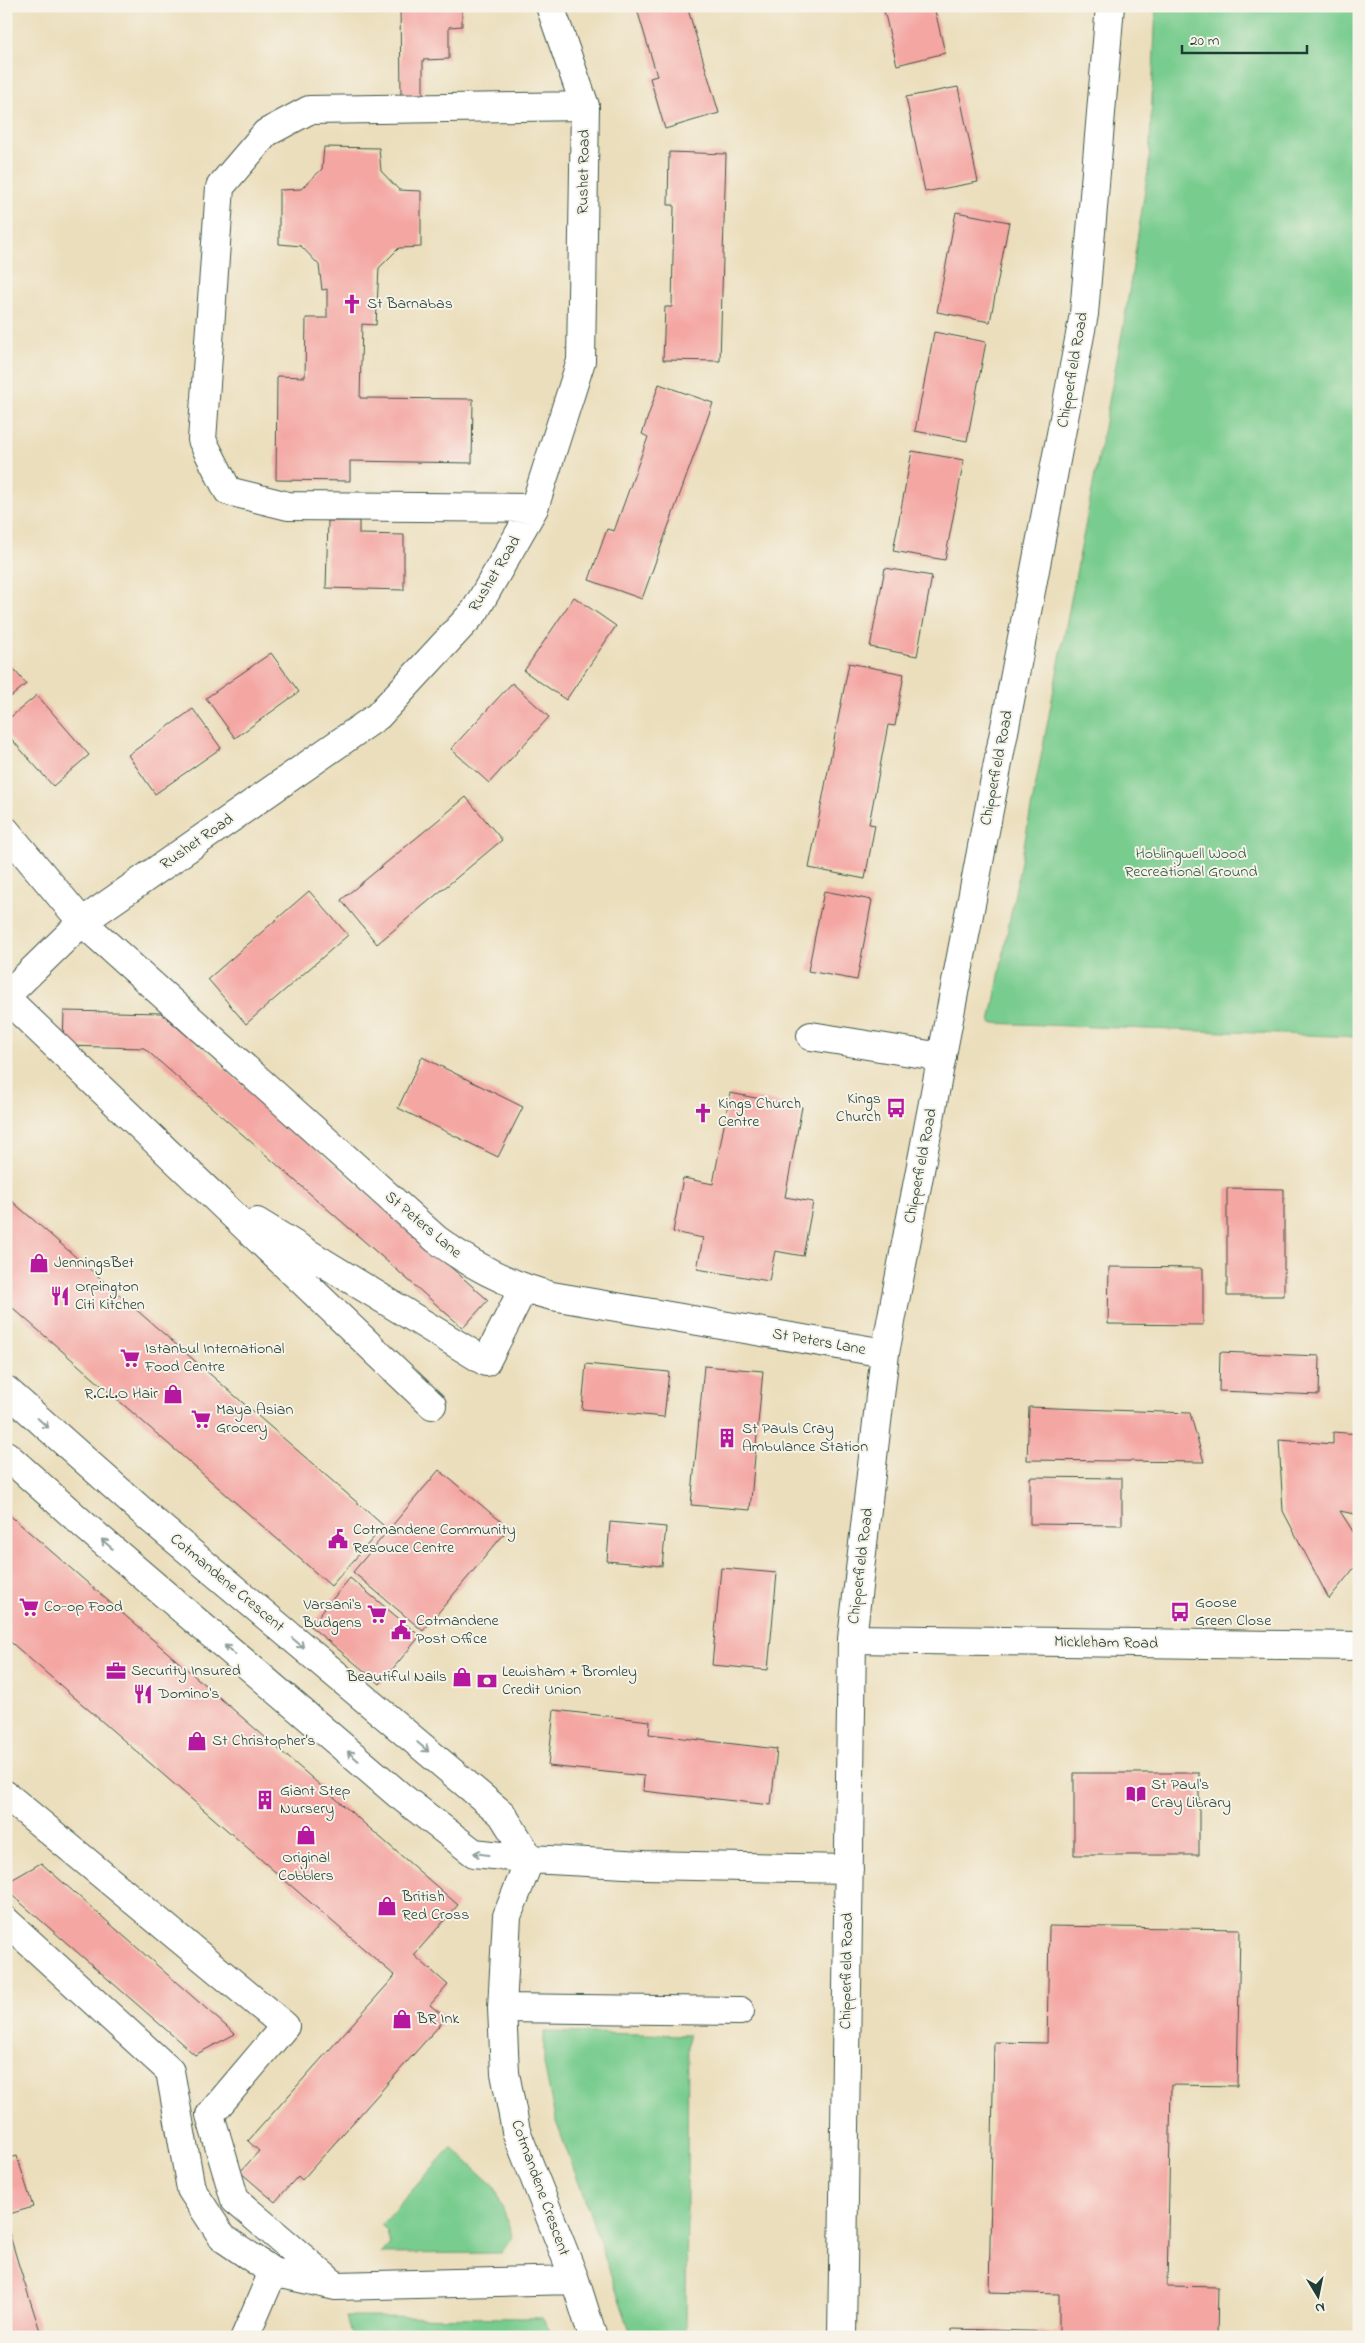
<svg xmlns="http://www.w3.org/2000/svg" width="1365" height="2343" viewBox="0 0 1365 2343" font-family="'Indie Flower',sans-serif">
<rect width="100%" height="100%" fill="#f7f3e8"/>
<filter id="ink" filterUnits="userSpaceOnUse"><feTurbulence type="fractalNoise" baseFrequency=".02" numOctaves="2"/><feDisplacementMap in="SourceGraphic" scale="10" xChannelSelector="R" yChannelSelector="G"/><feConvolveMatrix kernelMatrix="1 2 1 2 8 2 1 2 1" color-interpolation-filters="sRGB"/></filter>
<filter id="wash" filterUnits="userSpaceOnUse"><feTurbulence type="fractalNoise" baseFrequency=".0096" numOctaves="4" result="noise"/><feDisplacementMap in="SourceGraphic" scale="20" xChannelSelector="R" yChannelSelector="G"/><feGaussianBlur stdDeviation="1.12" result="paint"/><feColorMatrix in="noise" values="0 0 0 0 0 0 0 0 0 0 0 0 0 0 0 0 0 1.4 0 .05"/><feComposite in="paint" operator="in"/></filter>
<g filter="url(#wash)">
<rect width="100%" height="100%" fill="#ebdebc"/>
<!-- green -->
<path fill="#78cc8e" stroke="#4c8461" d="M 1156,6 L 1359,6 L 1359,1037 L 990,1023 L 1124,323 L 1149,165 Z
M 544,2032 L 688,2035 L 686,2337 L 632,2337 L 587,2205 L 555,2119 L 544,2064 Z
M 451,2147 L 495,2187 L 513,2237 L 501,2253 L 381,2254 L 390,2244 L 387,2231 L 381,2225 Z
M 346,2317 L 542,2318 L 554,2337 L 352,2337 Z"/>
<g id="blocks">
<!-- building -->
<path fill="#f4a6a3" d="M 400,6 L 462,6 L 462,26 L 449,27 L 449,59 L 423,60 L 423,96 L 401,96 Z
M 636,6 L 687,6 L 719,113 L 665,129 L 650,78 L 657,76 Z
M 883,6 L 934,6 L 945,53 L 897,65 Z
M 958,87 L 978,182 L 925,192 L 906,97 Z
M 324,147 L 379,148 L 381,171 L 399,190 L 421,191 L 421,247 L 399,248 L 379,268 L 376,325 L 362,324 L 360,398 L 473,399 L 472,463 L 350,461 L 350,481 L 276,480 L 277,376 L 305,377 L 306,318 L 327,318 L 327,289 L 322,290 L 319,265 L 301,246 L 279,244 L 279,190 L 301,189 L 322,169 Z
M 669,152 L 726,154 L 720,361 L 663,360 L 665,307 L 672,307 L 674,205 L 668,205 Z
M 956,212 L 1009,222 L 990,322 L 937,312 Z
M 934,332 L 986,342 L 967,441 L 915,431 Z
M 659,384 L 713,403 L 642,599 L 589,580 L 607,529 L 614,531 L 648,437 L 642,434 Z
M 912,451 L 964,460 L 945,560 L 893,551 Z
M 328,521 L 359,521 L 359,534 L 404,535 L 404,590 L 326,588 Z
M 885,568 L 932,576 L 917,656 L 870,647 Z
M 574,597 L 616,626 L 566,700 L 524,671 Z
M 271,653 L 299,692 L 235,738 L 206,698 Z
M 6,660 L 26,684 L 6,701 Z
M 849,663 L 904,674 L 895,726 L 888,725 L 869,824 L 875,825 L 865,879 L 809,868 Z
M 512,683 L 549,717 L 489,783 L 451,749 Z
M 37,695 L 89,755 L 53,786 L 6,733 L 6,721 Z
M 193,709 L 221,748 L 155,794 L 128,755 Z
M 466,797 L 502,840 L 377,944 L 341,900 Z
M 309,891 L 348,935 L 246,1024 L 208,979 Z
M 824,891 L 872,900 L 857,980 L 808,971 Z
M 64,1011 L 161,1013 L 488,1300 L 463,1328 L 144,1048 L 63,1046 Z
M 422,1057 L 523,1107 L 498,1157 L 398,1108 Z
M 730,1093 L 802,1107 L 785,1197 L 813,1202 L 803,1256 L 775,1251 L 769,1281 L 697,1269 L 703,1238 L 673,1232 L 683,1178 L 713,1184 Z
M 1227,1188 L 1284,1189 L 1284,1296 L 1227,1296 Z
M 6,1196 L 384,1526 L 331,1586 L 6,1302 Z
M 1109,1267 L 1203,1268 L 1203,1325 L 1108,1324 Z
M 1220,1352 L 1320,1356 L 1319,1395 L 1219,1391 Z
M 586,1364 L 669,1372 L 664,1417 L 582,1409 Z
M 704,1366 L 763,1371 L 750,1510 L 691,1505 Z
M 1029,1407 L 1190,1413 L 1204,1462 L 1027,1460 Z
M 1333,1432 L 1359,1434 L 1359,1515 L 1340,1511 L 1359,1541 L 1359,1562 L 1329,1599 L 1283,1511 L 1279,1440 L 1333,1444 Z
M 439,1470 L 509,1528 L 423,1631 L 353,1572 Z
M 1030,1477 L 1122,1478 L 1122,1525 L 1030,1524 Z
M 6,1512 L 458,1905 L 414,1955 L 448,1985 L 430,2005 L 446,2018 L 302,2180 L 298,2176 L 275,2202 L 240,2172 L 259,2151 L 248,2141 L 395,1976 L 6,1638 Z
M 610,1522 L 666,1527 L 662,1566 L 607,1561 Z
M 721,1568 L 777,1573 L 768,1670 L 712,1665 Z
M 350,1578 L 420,1636 L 380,1684 L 310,1626 Z
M 554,1710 L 650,1721 L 649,1734 L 777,1749 L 771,1805 L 643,1791 L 644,1776 L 548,1766 Z
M 1074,1773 L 1199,1773 L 1199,1855 L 1074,1855 Z
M 41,1863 L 235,2034 L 195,2055 L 6,1890 L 6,1883 Z
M 1049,1926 L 1240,1929 L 1237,2086 L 1171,2085 L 1167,2286 L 1218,2287 L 1217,2337 L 952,2337 L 952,2329 L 1059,2332 L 1059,2294 L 989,2292 L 994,2042 L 1047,2043 Z
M 17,2156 L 33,2207 L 6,2215 L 6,2159 Z
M 7,2226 L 20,2269 L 42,2337 L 6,2337 Z"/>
</g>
</g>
<g filter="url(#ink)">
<use href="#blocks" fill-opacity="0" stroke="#3e5548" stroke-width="1"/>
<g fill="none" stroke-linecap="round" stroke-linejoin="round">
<defs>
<path id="minor" d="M 534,508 L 288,506 L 228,491 L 202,440 L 220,187 L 266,133 L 309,110 L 585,106
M 6,831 L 82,922 L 436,1239 C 472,1266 508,1285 552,1296 L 885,1353
M 6,996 L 82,922 L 378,716 L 475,611 L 534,508 L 581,361 L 585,106 L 550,6
M 6,998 L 432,1405
M 811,1036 L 942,1057
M 257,1222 L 486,1362 L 523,1289
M 6,1390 L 152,1520 L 502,1814 L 530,1859
M 6,1455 L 84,1525 L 399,1795 L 474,1853 L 530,1859
M 852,1639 L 1359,1646
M 6,1795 L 285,2026 L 210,2115 L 235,2200 L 332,2283
M 6,1921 L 170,2071 L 191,2189 L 223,2238 L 273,2272 L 336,2286 L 575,2280
M 502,2008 L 740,2011
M 245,2337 L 273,2272
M 593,2337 L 575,2280 L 516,2131 L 505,2073 L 502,2008 L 507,1916 L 530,1859 L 644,1865 L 849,1869
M 842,2337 L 852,1639 L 885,1353 L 1084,314 L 1110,6"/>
</defs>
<!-- minor casing -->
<use href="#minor" stroke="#3e5548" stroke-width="30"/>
<!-- minor -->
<use href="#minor" stroke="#fff" stroke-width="28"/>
</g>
<!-- one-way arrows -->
<defs><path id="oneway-shaft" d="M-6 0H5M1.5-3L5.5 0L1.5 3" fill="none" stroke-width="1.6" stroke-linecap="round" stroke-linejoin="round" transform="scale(1.25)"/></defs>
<g stroke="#8f9e9a">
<use href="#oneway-shaft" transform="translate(43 1423) rotate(42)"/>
<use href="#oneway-shaft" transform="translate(107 1544) rotate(-139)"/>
<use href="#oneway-shaft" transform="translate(298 1643) rotate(40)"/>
<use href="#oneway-shaft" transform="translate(230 1650) rotate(-139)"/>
<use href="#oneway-shaft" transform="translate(423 1747) rotate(40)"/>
<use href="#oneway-shaft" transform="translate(353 1756) rotate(-139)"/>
<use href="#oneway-shaft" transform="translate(481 1854) rotate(-172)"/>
</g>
</g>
<!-- icons -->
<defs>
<symbol id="church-bare" viewBox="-9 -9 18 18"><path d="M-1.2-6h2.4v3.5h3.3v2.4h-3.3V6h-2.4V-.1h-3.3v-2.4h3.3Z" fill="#b5179e" stroke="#f7f3e8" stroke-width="2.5" paint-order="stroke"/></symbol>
<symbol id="bus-bare" viewBox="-9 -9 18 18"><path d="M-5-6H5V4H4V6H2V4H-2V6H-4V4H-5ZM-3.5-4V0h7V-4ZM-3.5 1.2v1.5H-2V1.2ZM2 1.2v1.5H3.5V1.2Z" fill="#b5179e" stroke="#f7f3e8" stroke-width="2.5" paint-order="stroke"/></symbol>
<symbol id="shop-bare" viewBox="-9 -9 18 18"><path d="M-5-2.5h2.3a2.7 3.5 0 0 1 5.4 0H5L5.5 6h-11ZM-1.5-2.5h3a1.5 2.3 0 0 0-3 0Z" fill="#b5179e" stroke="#f7f3e8" stroke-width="2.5" paint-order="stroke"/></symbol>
<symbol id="restaurant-bare" viewBox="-9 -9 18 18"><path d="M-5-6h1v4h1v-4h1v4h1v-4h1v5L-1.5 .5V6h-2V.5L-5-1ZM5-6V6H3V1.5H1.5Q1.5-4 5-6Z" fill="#b5179e" stroke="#f7f3e8" stroke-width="2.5" paint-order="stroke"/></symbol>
<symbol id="supermarket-bare" viewBox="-9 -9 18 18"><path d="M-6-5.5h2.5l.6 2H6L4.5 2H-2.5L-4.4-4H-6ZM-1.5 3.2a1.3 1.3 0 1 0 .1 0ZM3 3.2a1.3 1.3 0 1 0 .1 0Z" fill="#b5179e" stroke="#f7f3e8" stroke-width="2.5" paint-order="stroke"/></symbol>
<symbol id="building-bare" viewBox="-9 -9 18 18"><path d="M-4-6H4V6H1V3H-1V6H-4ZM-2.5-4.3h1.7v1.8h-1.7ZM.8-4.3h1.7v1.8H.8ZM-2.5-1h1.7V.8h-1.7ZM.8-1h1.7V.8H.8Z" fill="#b5179e" stroke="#f7f3e8" stroke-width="2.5" paint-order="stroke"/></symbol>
<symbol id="civic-bare" viewBox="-9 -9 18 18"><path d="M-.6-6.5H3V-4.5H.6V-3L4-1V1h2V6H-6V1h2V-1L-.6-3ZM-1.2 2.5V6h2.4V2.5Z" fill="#b5179e" stroke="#f7f3e8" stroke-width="2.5" paint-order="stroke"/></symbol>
<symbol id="office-bare" viewBox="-9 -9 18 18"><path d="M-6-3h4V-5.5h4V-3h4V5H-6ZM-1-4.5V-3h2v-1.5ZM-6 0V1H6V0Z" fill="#b5179e" stroke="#f7f3e8" stroke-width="2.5" paint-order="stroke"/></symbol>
<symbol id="bank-bare" viewBox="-9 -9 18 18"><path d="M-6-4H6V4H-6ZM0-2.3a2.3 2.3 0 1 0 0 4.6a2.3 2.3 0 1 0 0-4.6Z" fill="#b5179e" stroke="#f7f3e8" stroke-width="2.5" paint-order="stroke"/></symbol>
<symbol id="library-bare" viewBox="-9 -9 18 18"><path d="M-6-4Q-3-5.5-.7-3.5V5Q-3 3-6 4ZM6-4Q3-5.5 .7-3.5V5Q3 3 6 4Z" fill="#b5179e" stroke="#f7f3e8" stroke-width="2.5" paint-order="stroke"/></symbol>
</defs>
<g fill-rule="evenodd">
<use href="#church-bare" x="338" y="290" width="28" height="28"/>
<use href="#bus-bare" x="882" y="1094" width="28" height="28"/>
<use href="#church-bare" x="689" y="1099" width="28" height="28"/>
<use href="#shop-bare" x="25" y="1249" width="28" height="28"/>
<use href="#restaurant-bare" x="46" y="1282" width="28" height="28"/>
<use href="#supermarket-bare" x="116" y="1344" width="28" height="28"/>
<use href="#shop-bare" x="159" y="1380" width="28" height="28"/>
<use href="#supermarket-bare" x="187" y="1405" width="28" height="28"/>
<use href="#building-bare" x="713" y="1424" width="28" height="28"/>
<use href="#civic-bare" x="324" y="1525" width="28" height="28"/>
<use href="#supermarket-bare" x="15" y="1593" width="28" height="28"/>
<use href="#bus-bare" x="1166" y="1598" width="28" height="28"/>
<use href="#supermarket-bare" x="363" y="1600" width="28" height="28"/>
<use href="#civic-bare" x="387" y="1616" width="28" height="28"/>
<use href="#office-bare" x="102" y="1657" width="28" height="28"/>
<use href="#shop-bare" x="448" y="1663" width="28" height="28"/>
<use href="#bank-bare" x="473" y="1667" width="28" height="28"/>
<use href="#restaurant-bare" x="129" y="1680" width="28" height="28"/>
<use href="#shop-bare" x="183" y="1727" width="28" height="28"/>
<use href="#library-bare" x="1122" y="1780" width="28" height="28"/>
<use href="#building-bare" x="251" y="1786" width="28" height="28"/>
<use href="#shop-bare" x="292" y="1821" width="28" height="28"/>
<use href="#shop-bare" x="373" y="1892" width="28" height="28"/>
<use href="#shop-bare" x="388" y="2005" width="28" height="28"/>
</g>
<g text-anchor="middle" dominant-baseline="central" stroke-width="4" stroke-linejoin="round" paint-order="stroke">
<!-- street labels -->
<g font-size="16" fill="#1f3d34" stroke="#f7f3e8">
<text transform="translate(584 172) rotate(-89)">Rushet Road</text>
<text transform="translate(1073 370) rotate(-80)">Chipperfield Road</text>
<text transform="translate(495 574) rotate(-59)">Rushet Road</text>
<text transform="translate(997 768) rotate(-79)">Chipperfield Road</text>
<text transform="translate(197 842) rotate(-35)">Rushet Road</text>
<text transform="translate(921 1166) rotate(-79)">Chipperfield Road</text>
<text transform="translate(423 1225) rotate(40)">St Peters Lane</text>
<text transform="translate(819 1342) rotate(10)">St Peters Lane</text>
<text transform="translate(861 1566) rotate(-83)">Chipperfield Road</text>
<text transform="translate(227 1583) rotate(40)">Cotmandene Crescent</text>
<text transform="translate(1106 1643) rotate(1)">Mickleham Road</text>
<text transform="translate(847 1971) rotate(-89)">Chipperfield Road</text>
<text transform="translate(540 2188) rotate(70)">Cotmandene Crescent</text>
</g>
<!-- poi labels -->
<g font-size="16" fill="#1f3d34" stroke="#f7f3e8" text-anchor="start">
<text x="367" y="304">St Barnabas</text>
<text x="881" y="1099" text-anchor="end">Kings<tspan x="881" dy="18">Church</tspan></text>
<text x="718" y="1104">Kings Church<tspan x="718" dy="18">Centre</tspan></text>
<text x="54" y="1263">JenningsBet</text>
<text x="75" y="1287">Orpington<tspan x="75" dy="18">Citi Kitchen</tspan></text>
<text x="145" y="1349">Istanbul International<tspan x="145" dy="18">Food Centre</tspan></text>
<text x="158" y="1394" text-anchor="end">R.C.L.O Hair</text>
<text x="216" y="1410">Maya Asian<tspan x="216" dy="18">Grocery</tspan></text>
<text x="742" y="1429">St Pauls Cray<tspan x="742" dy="18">Ambulance Station</tspan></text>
<text x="353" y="1530">Cotmandene Community<tspan x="353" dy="18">Resouce Centre</tspan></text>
<text x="1195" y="1603">Goose<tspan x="1195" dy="18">Green Close</tspan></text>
<text x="362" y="1605" text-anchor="end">Varsani's<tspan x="362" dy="18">Budgens</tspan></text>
<text x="44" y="1607">Co-op Food</text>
<text x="416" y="1621">Cotmandene<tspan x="416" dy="18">Post Office</tspan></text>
<text x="131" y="1671">Security Insured</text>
<text x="502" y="1672">Lewisham + Bromley<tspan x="502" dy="18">Credit Union</tspan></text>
<text x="447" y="1677" text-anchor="end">Beautiful Nails</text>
<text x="158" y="1694">Domino's</text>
<text x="212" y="1741">St Christopher’s</text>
<text x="1151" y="1785">St Paul's<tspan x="1151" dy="18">Cray Library</tspan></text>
<text x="280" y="1791">Giant Step<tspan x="280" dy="18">Nursery</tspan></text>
<text x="306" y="1858" text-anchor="middle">Original<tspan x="306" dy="18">Cobblers</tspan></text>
<text x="402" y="1897">British<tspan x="402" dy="18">Red Cross</tspan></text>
<text x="417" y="2019">BR Ink</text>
</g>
<!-- park labels -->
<g font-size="16" fill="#315a46" stroke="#f7f3e8">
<text x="1191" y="854">Hoblingwell Wood<tspan x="1191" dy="18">Recreational Ground</tspan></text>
</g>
</g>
<!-- margin -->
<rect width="1365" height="2343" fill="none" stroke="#f7f3e8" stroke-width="25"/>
<!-- north arrow -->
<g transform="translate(1318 2296) rotate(170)" stroke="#f7f3e8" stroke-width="4" paint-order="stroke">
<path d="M0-4L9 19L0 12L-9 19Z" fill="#1f3d34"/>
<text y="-8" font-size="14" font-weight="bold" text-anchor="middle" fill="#1f3d34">N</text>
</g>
<!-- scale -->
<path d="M1182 45v8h125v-8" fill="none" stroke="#1f3d34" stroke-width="2.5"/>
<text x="1190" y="45" font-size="15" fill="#1f3d34" stroke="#f7f3e8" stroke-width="4" paint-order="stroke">20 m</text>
</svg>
